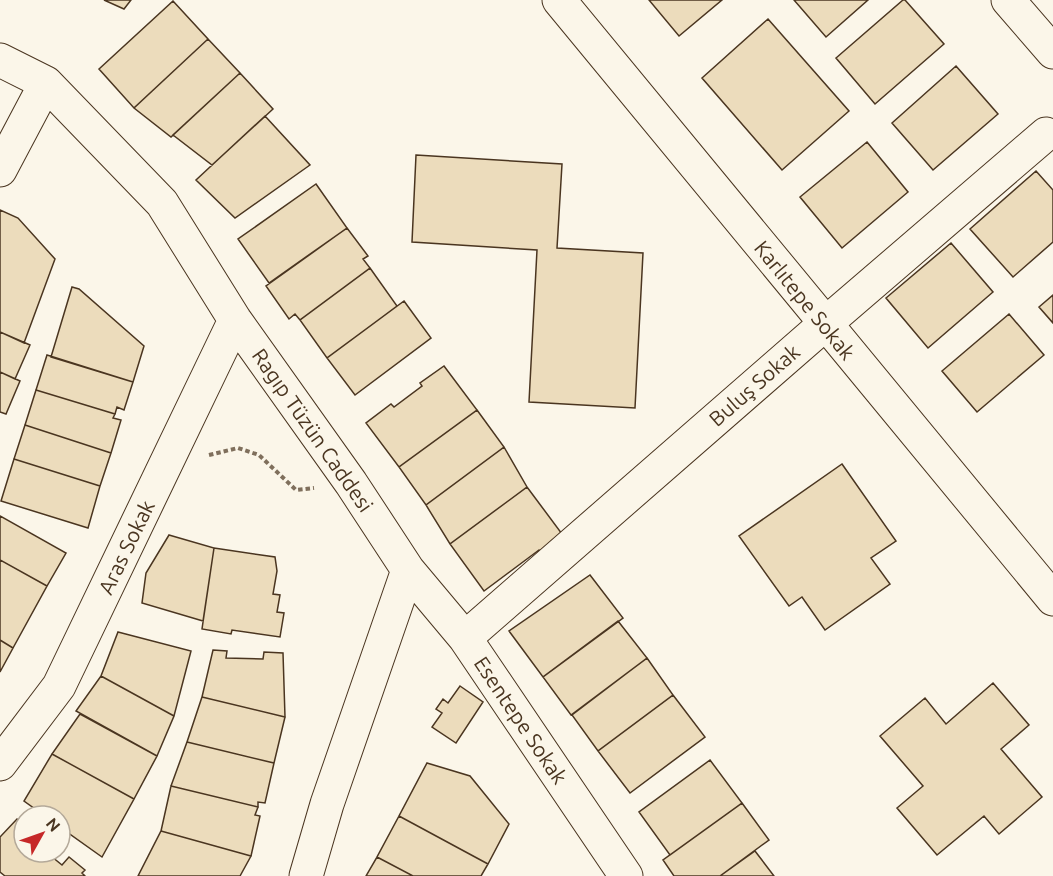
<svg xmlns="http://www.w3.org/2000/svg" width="1053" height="876" viewBox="0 0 1053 876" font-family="Ubuntu,sans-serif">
<rect width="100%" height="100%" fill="#fbf6e9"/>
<!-- building -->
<path fill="#ecdcbc" stroke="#4a3520" stroke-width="1.5" d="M 104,0 L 131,0 L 124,9 Z
M 649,0 L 722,0 L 679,36 Z
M 794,0 L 868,0 L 826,37 Z
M 903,0 L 905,0 L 944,44 L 875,104 L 836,58 Z
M 173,1 L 208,39 L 134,108 L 99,69 Z
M 768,19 L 849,111 L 782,170 L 702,78 Z
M 208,39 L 240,73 L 171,137 L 134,108 Z
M 956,66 L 998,114 L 933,170 L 892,123 Z
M 240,73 L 273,109 L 212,165 L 173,135 Z
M 265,116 L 310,165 L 235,218 L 196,180 Z
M 867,142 L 908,192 L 842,248 L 800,197 Z
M 416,155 L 562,164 L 557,248 L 643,253 L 635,408 L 529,402 L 537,250 L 412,242 Z
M 1036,171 L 1053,190 L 1053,242 L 1013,277 L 970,229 Z
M 316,184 L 347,228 L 269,283 L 238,239 Z
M 0,210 L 18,218 L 55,259 L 24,343 L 0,332 Z
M 347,228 L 368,256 L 363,259 L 370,268 L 300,320 L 295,314 L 289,319 L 266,286 Z
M 951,243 L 993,292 L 928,348 L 886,298 Z
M 370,268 L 397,306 L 327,358 L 300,320 Z
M 72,287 L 79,289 L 144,346 L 133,382 L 51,357 Z
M 1053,295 L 1053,323 L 1039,307 Z
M 404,301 L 431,338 L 355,395 L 327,358 Z
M 1009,314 L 1044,355 L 977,412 L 942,371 Z
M 0,332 L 30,345 L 15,379 L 0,372 Z
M 47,355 L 133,382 L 124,410 L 117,407 L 115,414 L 36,390 Z
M 444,366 L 477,410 L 399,467 L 366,423 L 391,404 L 394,407 L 422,386 L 420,383 Z
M 0,372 L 20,381 L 6,414 L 0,412 Z
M 36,390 L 115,414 L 113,418 L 121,420 L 111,453 L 25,425 Z
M 477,410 L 504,447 L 426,505 L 399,467 Z
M 25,425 L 111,453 L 100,486 L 14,459 Z
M 504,447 L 527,487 L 450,544 L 426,505 Z
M 14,459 L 100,486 L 88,528 L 1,501 Z
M 842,464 L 896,541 L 871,558 L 890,584 L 825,630 L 802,597 L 789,606 L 739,536 Z
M 527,487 L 568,542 L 545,559 L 539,550 L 484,591 L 450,544 Z
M 0,516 L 66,553 L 47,586 L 0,560 Z
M 169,535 L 214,548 L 203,621 L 142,603 L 146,573 Z
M 214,548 L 275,557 L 277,571 L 273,594 L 280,595 L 277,612 L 284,613 L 280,637 L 232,630 L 231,634 L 202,629 Z
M 0,560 L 47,586 L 13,648 L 0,640 Z
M 590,575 L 623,618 L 543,677 L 509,631 Z
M 618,621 L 647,658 L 571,715 L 543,677 Z
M 118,632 L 191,651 L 174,716 L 101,676 Z
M 0,640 L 13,648 L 0,672 Z
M 213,650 L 227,651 L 226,658 L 263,659 L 264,652 L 283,653 L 285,717 L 202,697 Z
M 647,658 L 673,695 L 598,751 L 572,715 Z
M 101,676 L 174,716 L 157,756 L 76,711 Z
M 993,683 L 1029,725 L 1001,749 L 1042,797 L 999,834 L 984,816 L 937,855 L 897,808 L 923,786 L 880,736 L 925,698 L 946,724 Z
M 460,686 L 483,702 L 456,743 L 432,727 L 442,713 L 436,709 L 443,699 L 448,703 Z
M 673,695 L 705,737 L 630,793 L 598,751 Z
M 202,697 L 285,717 L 274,763 L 187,742 Z
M 80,714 L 157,756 L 134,799 L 52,754 Z
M 187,742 L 274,763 L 265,803 L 258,802 L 258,807 L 171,786 Z
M 52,754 L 134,799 L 102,857 L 60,827 L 60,816 L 45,816 L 24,801 Z
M 710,760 L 742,803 L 670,855 L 639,812 Z
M 427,763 L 470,776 L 509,824 L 488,864 L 399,816 Z
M 171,786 L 258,807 L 255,815 L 260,816 L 251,856 L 161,831 Z
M 742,803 L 769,840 L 720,876 L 674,876 L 663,860 Z
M 399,816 L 488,864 L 481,876 L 413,876 L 377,857 Z
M 17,819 L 24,825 L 24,852 L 46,852 L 62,865 L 69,857 L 85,870 L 82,873 L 85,876 L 5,876 L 0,872 L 0,837 Z
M 161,831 L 251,856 L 240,876 L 138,876 Z
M 755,851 L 774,876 L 720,876 Z
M 377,857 L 413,876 L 366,876 Z"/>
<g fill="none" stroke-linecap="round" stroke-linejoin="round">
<defs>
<path id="minor" d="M 559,0 L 1053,599
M 0,60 L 46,83 L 162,203 L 235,320 L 351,483 L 408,570 L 465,638 L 626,876
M 0,170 L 46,83
M 465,638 L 825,324 L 1046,134
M 0,764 L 59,686 L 235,320
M 306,876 L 327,804 L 408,570"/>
<path id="major" d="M 1008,0 L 1053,52"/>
</defs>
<!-- minor casing -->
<use href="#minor" stroke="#4a3520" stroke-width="35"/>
<!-- major casing -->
<use href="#major" stroke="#4a3520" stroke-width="35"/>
<!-- path -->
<path stroke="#7f6f5c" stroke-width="4" stroke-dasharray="4.5 3" stroke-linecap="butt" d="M 209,455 L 238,448 L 259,455 L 296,490 L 314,488"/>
<!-- minor -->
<use href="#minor" stroke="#fbf6e9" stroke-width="33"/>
<!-- major -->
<use href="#major" stroke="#fbf6e9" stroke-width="33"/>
</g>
<g text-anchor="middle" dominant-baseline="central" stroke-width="4.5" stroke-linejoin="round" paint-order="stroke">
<!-- street labels -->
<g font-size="21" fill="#4a3520" stroke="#fbf6e9">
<text transform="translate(805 300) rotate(51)">Karlıtepe Sokak</text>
<text transform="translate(754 385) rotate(-41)">Buluş Sokak</text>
<text transform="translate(313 430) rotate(55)">Ragıp Tüzün Caddesi</text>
<text transform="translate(126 547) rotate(-64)">Aras Sokak</text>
<text transform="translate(521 720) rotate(56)">Esentepe Sokak</text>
</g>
</g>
<!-- north arrow -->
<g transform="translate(42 834) rotate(50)"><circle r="28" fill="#fbf6e9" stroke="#b4a999" stroke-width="1.5"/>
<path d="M0-4.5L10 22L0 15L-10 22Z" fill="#c62828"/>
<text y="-9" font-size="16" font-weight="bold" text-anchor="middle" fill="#4a3520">N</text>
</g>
</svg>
